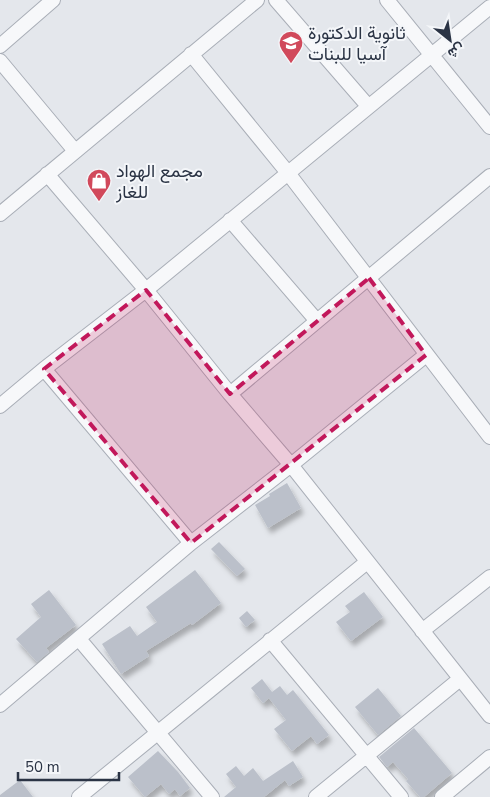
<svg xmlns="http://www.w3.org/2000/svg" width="490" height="797" viewBox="0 0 490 797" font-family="'Nunito Sans',Vazirmatn,sans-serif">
<defs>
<filter id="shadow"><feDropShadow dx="3" dy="5.5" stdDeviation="2.5" flood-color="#0004"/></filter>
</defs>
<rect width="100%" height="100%" fill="#e4e7ec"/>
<!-- building -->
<path fill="#bbc0ca" filter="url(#shadow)" d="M 287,483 L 301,508 L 268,528 L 255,505 L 270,496 L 269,494 Z
M 219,542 L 245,569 L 237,576 L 211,549 Z
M 195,570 L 221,603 L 192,625 L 191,623 L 146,651 L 149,656 L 121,674 L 102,644 L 130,626 L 137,636 L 157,622 L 146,607 Z
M 49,590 L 76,625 L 46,648 L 49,652 L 37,662 L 16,639 L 41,617 L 31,604 Z
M 364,592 L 383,617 L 351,641 L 336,622 L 350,612 L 345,606 Z
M 247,611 L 255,620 L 246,627 L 239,618 Z
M 262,679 L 272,692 L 280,686 L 287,695 L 293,690 L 329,735 L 317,744 L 311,736 L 292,751 L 274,729 L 286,720 L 269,698 L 263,703 L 251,688 Z
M 378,688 L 401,716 L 378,735 L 355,707 Z
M 414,728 L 452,773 L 424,797 L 420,797 L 406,781 L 408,779 L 393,762 L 387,767 L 379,757 Z
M 158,751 L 178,772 L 190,788 L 180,796 L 175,789 L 169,794 L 161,784 L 145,797 L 128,777 Z
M 293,761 L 303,777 L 289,786 L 285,780 L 264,797 L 224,797 L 236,787 L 226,774 L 236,766 L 244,776 L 253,768 L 263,781 Z
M 20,780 L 33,797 L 0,797 L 0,795 Z"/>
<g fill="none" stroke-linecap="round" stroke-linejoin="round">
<defs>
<path id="minor" d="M 276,0 L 368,106
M 387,0 L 490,127
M 0,46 L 53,0
M 191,54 L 288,173 L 490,437
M 0,61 L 75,151
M 47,174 L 146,290 L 230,394 L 291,465 L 490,716
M 0,214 L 257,0
M 230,220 L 317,321
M 44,369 L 191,543
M 230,394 L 490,176
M 0,406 L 44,369 L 146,290 L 490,7
M 422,631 L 490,577
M 79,639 L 212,797
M 270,640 L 401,797
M 0,705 L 191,543 L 291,465 L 426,355
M 79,797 L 367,562
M 316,797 L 460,679
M 442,797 L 490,757"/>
</defs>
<!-- minor casing -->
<use href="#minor" stroke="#a9aeb7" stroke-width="16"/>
<!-- minor -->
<use href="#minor" stroke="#f7f8fa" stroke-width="14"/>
</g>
<!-- marked area -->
<path fill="#c2185b" fill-opacity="0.2" stroke="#c2185b" stroke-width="4" stroke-dasharray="10 6" stroke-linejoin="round" d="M 369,278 L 426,355 L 191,543 L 44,369 L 146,290 L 230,394 Z"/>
<!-- icons -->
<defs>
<symbol id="school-pin" viewBox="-11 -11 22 30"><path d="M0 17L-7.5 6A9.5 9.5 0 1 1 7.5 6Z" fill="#d1495b" stroke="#f4f6f9"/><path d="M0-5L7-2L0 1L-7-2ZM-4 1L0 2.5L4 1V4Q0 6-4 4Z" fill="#fff"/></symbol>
<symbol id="shop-pin" viewBox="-11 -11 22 30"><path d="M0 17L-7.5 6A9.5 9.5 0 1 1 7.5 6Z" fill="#d1495b" stroke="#f4f6f9"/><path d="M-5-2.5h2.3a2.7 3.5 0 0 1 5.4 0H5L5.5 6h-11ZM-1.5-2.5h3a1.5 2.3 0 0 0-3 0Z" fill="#fff"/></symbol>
</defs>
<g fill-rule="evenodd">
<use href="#school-pin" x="277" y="29" width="28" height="38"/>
<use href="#shop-pin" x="85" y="167" width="28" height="38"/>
</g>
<g text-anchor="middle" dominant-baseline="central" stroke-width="4" stroke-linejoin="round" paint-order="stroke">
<!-- poi labels -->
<g font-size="18" fill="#2b3445" stroke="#f4f6f9" text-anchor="start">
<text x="308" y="33">ثانوية الدكتورة<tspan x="308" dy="21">آسيا للبنات</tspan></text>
<text x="116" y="171">مجمع الهواد<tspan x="116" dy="21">للغاز</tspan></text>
</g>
</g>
<!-- north arrow -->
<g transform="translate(450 40) rotate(150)" stroke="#f4f6f9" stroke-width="4" paint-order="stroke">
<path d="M0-4L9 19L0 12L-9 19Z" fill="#2b3445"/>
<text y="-8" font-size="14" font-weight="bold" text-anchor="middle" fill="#2b3445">ش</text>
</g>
<!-- scale -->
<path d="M18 772v8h101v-8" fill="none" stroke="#2b3445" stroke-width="2.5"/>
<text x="25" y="772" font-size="15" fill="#2b3445" stroke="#f4f6f9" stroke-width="4" paint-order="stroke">50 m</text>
</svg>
